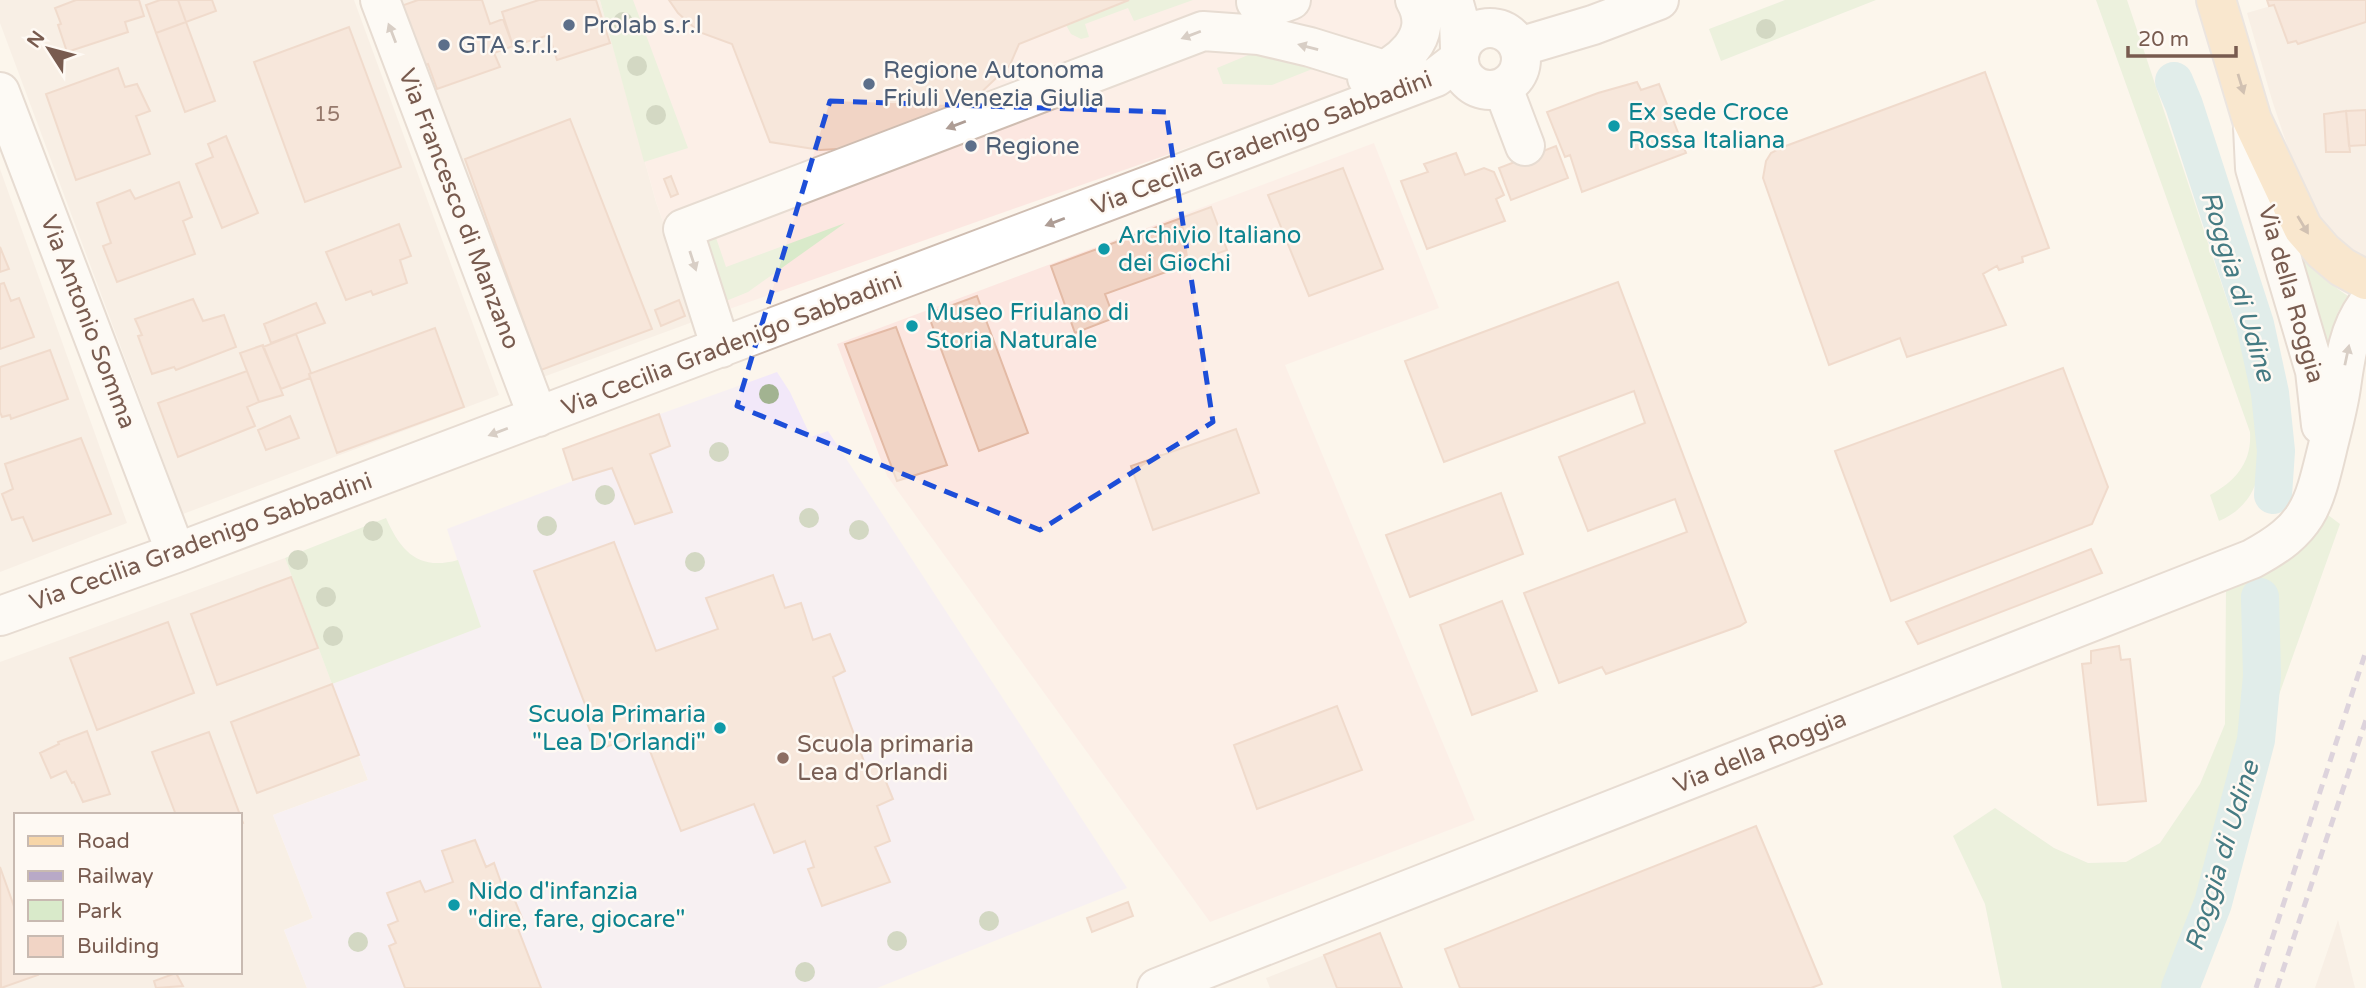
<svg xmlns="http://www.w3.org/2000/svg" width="2366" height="988" viewBox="0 0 2366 988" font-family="'Varela Round',sans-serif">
<rect width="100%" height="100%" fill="#fcf5ec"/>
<!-- residential -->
<path fill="#f4e7db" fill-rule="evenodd" d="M 0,0 L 354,0 L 499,395 L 183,514 L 0,23 Z
M 396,0 L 600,0 L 656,202 L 698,320 L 535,380 Z
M 2366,0 L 2366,264 L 2327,234 L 2295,169 L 2272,100 L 2247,13 L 2274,5 Z
M 0,169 L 127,523 L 0,572 Z
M 285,558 L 368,780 L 273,815 L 313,918 L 284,930 L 307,988 L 0,988 L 0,662 ZM 16,815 L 240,815 L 240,972 L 16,972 Z
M 2338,920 L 2355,988 L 2315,988 Z
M 1380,933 L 1402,988 L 1270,988 L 1266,978 Z"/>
<!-- commercial -->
<path fill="#fce7e1" d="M 600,0 L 1440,0 L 1377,81 L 698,320 L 656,202 Z
M 1374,143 L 1439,308 L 1285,365 L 1475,820 L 1210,922 L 887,476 L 837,344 Z"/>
<!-- education -->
<path fill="#f2e8f9" d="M 777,372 L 790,392 L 811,437 L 828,431 L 1127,888 L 877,988 L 307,988 L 284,930 L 313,918 L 273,815 L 368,780 L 332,684 L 480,627 L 447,529 L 573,481 L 563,449 Z"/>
<!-- green -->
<path fill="#d9eaca" d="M 600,0 L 633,0 L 688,148 L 644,162 Z
M 1129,0 L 1193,0 L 1134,21 L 1128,8 L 1085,24 L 1089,37 L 1081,39 L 1071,34 L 1066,25 Z
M 1785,0 L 1876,0 L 1721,61 L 1709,29 Z
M 2096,0 L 2127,0 L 2241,342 C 2254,398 2289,491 2219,521 L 2210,495 C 2236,481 2252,462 2250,432 Z
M 1253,53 L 1325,64 L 1272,85 L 1223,84 L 1217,68 Z
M 845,223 L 748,292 L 726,301 L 706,241 L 713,229 L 726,267 Z
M 2296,244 C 2311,265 2326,282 2348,296 L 2338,312 L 2328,349 Z
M 2324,512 L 2340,524 L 2260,748 L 2236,797 L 2176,988 L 2002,988 L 1985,904 L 1953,836 L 1995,808 L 2054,848 L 2088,863 L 2126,862 L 2160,843 L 2200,784 L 2225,724 L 2226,587 Z
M 386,518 C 401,552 419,571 458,560 L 481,627 L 332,684 L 285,558 Z"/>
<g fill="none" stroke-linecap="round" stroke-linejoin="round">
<!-- canal -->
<path stroke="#c0e2e6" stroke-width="38" d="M 2174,81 L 2184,105 L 2255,324 L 2270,393 L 2276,451 L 2273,495
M 2180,988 L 2213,903 L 2256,740 L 2262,676 L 2260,597"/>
</g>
<!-- building -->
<path fill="#f1d4c5" stroke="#e3baa5" stroke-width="2" d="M 76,0 L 139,0 L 144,16 L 125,22 L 128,32 L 67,52 L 58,25 L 61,24 L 55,8 Z
M 160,0 L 178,0 L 186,22 L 156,33 L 146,5 Z
M 178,0 L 212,0 L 216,11 L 186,22 Z
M 418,0 L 482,0 L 490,24 L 503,19 L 513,46 L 494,53 L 500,67 L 437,89 L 428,64 L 422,66 L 401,6 Z
M 539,0 L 596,0 L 610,43 L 557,60 L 549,35 L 513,46 L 502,12 Z
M 669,0 L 1129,0 L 1019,44 L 1010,65 L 970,103 L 872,147 L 820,150 L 770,142 L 732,44 L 699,32 L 678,13 Z
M 2267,0 L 2366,0 L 2366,22 L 2298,44 L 2296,41 L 2288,43 L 2274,5 L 2269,6 Z
M 186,22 L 215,101 L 185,112 L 156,33 Z
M 349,27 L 401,167 L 305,202 L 254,62 Z
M 118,68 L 125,87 L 137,84 L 150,111 L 136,116 L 150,154 L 76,180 L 46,94 Z
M 1985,72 L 2049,248 L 2022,257 L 2023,262 L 1999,270 L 1997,266 L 1983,274 L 2006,325 L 1907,357 L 1900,338 L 1829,365 L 1763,178 L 1766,161 L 1771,153 L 1783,147 Z
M 1637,82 L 1641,90 L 1659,84 L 1686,153 L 1582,192 L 1570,155 L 1565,157 L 1547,112 L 1598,93 Z
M 2366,110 L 2366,145 L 2349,146 L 2346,111 Z
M 2346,111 L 2350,152 L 2326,152 L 2324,114 Z
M 570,119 L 652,329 L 541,370 L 465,159 Z
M 226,136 L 258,213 L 222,228 L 196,164 L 213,157 L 208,144 Z
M 1556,146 L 1568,178 L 1511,200 L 1499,168 Z
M 1456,153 L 1465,175 L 1484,168 L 1494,172 L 1504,195 L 1496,199 L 1505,221 L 1427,249 L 1401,181 L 1428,172 L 1424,164 Z
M 1343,168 L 1383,269 L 1309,296 L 1268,195 Z
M 671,176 L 678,194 L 671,197 L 664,179 Z
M 179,182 L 192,217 L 183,221 L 195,254 L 117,282 L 103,246 L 111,243 L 97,203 L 130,190 L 135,199 Z
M 1211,207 L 1227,250 L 1105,294 L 1114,318 L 1075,333 L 1051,266 Z
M 399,224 L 411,256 L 400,260 L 407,283 L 373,295 L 371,291 L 346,300 L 326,252 Z
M 0,247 L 9,269 L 0,272 Z
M 1618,282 L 1746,622 L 1740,626 L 1606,674 L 1602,667 L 1559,683 L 1524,593 L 1687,532 L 1675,499 L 1588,531 L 1559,457 L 1645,423 L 1634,391 L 1444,462 L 1405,361 Z
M 4,283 L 11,301 L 19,298 L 34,337 L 0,349 L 0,284 Z
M 977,296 L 1028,433 L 979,451 L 928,314 Z
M 193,299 L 203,321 L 224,315 L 236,347 L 176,370 L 174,367 L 152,374 L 138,336 L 142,335 L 135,319 Z
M 679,300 L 685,316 L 661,326 L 655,310 Z
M 316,303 L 325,323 L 271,343 L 264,324 Z
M 896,327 L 947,465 L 897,481 L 845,344 Z
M 435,328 L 464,407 L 337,453 L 309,374 Z
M 296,334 L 311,373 L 309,374 L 310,378 L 281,389 L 263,347 Z
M 263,345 L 283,395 L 259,402 L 240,353 Z
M 50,350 L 68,399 L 11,419 L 10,415 L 2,417 L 0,412 L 0,367 Z
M 2063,368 L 2108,487 L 2092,524 L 1891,601 L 1835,451 Z
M 247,371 L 259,402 L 247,407 L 255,426 L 178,457 L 158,403 Z
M 659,414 L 670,446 L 650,454 L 672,512 L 635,524 L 612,468 L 573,480 L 563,449 Z
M 290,416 L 299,438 L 266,450 L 258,430 Z
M 1236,429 L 1259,493 L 1153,530 L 1131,466 Z
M 81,438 L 111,514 L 33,541 L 23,517 L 12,520 L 2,494 L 13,489 L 5,464 Z
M 1501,493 L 1523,554 L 1410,597 L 1386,535 Z
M 614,542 L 656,651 L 718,629 L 706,598 L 773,575 L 785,608 L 801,603 L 813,640 L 830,634 L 845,671 L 833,677 L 866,767 L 878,762 L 893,799 L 877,806 L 890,841 L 875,847 L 890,882 L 822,906 L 808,869 L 814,867 L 805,841 L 774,853 L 754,804 L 681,831 L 643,733 L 598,750 L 587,723 L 591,720 L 534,571 Z
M 2091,549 L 2102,573 L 1918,644 L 1906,622 Z
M 291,577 L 318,648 L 217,685 L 191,614 Z
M 1502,601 L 1537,691 L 1472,715 L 1440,625 Z
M 168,622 L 194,693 L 97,730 L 70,658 Z
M 2119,646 L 2121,660 L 2130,659 L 2146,801 L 2098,805 L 2082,664 L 2091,663 L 2091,651 Z
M 332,684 L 359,755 L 257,793 L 231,722 Z
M 1337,706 L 1362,770 L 1257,809 L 1234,745 Z
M 87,731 L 110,794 L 83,802 L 74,782 L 72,783 L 66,771 L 51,778 L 40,753 L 59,744 L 58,742 Z
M 209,732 L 243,823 L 240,824 L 240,815 L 176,815 L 152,752 Z
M 1756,826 L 1822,984 L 1811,988 L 1460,988 L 1445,949 Z
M 475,840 L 486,867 L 494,863 L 503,888 L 509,886 L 522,918 L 515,921 L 541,988 L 405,988 L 389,946 L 396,943 L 388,925 L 398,921 L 387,893 L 420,881 L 425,892 L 453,882 L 442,851 Z
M 0,867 L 16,912 L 16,972 L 37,972 L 38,975 L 1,988 Z
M 1128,902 L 1133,916 L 1092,932 L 1087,918 Z
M 1380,933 L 1402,988 L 1337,988 L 1324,955 Z
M 176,973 L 183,986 L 156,988 L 154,981 Z"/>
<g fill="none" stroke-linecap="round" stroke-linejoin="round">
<defs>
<path id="minor" d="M 380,0 L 538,417
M 1257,0 L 1256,2 L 1274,6 L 1291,0
M 1453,0 L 1459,21 L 1460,48
M1459 59a31 31 0 1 1 62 0a31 31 0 1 1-62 0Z
M 1519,47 L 1593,25 L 1659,0
M 1367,78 C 1398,66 1437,38 1415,0
M 1503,88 L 1525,146
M 0,92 L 176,553
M 2253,127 L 2255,168 L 2315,371 L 2321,425
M 721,348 L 683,229 L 1203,31 L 1259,35 L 1310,47 L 1423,82
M 0,616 L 176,553 L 1436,77 L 1458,60
M 1157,988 L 2252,559 C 2308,529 2313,508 2327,450 C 2332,429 2338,408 2341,387 C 2345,358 2349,329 2366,306"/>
<path id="major" d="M 2216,0 L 2252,120 L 2303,228 L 2323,251 L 2342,267 L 2366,280"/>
</defs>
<!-- minor casing -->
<use href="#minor" stroke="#cfbdb1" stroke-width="42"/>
<!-- major casing -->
<use href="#major" stroke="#d9d1ce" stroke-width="42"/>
<!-- minor -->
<use href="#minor" stroke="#fff" stroke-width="38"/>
<!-- major -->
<use href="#major" stroke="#f7d6a8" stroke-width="38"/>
<!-- rail -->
<path stroke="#b8a9c7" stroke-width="5" stroke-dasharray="10 7" stroke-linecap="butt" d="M 2256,988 L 2366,651
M 2277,988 L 2366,720"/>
</g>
<!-- trees -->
<g fill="#a2b391">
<circle cx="623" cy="22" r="10"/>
<circle cx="1766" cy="29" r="10"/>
<circle cx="637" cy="66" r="10"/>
<circle cx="656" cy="115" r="10"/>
<circle cx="769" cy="394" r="10"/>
<circle cx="719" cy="452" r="10"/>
<circle cx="605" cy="495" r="10"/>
<circle cx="809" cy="518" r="10"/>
<circle cx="547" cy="526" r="10"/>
<circle cx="859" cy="530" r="10"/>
<circle cx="373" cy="531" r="10"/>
<circle cx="298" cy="560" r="10"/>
<circle cx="695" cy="562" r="10"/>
<circle cx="326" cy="597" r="10"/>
<circle cx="333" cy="636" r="10"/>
<circle cx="989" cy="921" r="10"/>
<circle cx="897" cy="941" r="10"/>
<circle cx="358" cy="942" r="10"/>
<circle cx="805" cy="972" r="10"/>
</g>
<!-- one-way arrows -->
<defs><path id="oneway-solid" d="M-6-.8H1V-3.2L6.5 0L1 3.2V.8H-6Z" transform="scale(1.75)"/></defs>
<g fill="#ae9d95">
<use href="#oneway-solid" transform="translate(392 33) rotate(-111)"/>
<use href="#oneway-solid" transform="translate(1191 35) rotate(159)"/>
<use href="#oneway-solid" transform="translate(1308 47) rotate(-165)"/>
<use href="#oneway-solid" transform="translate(956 125) rotate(159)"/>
<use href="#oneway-solid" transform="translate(1055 222) rotate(159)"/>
<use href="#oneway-solid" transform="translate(693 261) rotate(72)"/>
<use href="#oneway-solid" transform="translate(2347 355) rotate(-78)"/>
<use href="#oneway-solid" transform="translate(498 432) rotate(159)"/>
</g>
<g fill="#9e806a">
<use href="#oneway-solid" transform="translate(2241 84) rotate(73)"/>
<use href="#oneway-solid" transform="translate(2303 225) rotate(59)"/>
</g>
<!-- marked area -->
<path d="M0 0H2366V988H0ZM 830,101 L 1166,112 L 1213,422 L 1040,530 L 737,406 Z" fill="#fcf5ec" fill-opacity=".55" fill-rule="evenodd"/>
<path fill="none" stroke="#1d4ed8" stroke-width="5" stroke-dasharray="14 9" stroke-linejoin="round" d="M 830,101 L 1166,112 L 1213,422 L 1040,530 L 737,406 Z"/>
<!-- markers -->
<g fill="#5c6f8a" stroke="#fef9f3" stroke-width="2.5">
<circle cx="569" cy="25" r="7"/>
<circle cx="444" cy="45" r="7"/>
<circle cx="869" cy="84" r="7"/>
<circle cx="971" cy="146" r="7"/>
</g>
<g fill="#0f9aa8" stroke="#fef9f3" stroke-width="2.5">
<circle cx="1614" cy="126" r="7"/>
<circle cx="1104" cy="249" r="7"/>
<circle cx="912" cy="326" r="7"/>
<circle cx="720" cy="728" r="7"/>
<circle cx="454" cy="905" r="7"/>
</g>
<circle fill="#8d6e63" stroke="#fef9f3" stroke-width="2.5" cx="783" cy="758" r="7"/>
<g text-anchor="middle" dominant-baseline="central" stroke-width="5" stroke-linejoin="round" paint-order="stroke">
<!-- number labels -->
<g font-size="21" fill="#96796c">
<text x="327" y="114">15</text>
</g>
<!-- service labels -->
<g font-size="24" fill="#4e5e75" stroke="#fef9f3" text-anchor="start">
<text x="583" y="25">Prolab s.r.l</text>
<text x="458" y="45">GTA s.r.l.</text>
<text x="883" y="70">Regione Autonoma<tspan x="883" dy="28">Friuli Venezia Giulia</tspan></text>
<text x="985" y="146">Regione</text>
</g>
<!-- culture labels -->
<g font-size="24" fill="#0d838f" stroke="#fef9f3" text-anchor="start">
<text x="1628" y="112">Ex sede Croce<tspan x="1628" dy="28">Rossa Italiana</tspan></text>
<text x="1118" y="235">Archivio Italiano<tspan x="1118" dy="28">dei Giochi</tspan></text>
<text x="926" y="312">Museo Friulano di<tspan x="926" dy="28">Storia Naturale</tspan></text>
<text x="706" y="714" text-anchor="end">Scuola Primaria<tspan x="706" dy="28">"Lea D'Orlandi"</tspan></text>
<text x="468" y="891">Nido d'infanzia<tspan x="468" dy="28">"dire, fare, giocare"</tspan></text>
</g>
<!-- street labels -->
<g font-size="24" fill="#785b4f" stroke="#fef9f3">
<text transform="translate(1262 143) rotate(-21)">Via Cecilia Gradenigo Sabbadini</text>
<text transform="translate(459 209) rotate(69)">Via Francesco di Manzano</text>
<text transform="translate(2291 294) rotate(74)">Via della Roggia</text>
<text transform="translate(88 322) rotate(69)">Via Antonio Somma</text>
<text transform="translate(732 344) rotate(-21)">Via Cecilia Gradenigo Sabbadini</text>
<text transform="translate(201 542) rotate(-20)">Via Cecilia Gradenigo Sabbadini</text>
<text transform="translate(1760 752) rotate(-22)">Via della Roggia</text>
</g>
<!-- education labels -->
<g font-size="24" fill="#785e54" stroke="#fef9f3" text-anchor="start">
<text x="797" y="744">Scuola primaria<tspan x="797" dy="28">Lea d'Orlandi</tspan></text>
</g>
<!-- water labels -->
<g font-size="26" font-style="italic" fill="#457b83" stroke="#fef9f3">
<text transform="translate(2238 286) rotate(73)">Roggia di Udine</text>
<text transform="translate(2222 856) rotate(-73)">Roggia di Udine</text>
</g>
</g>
<!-- legend -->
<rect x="14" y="813" width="228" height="161" fill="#fef9f3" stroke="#c8bab1" stroke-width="2"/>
<rect x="28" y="836" width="35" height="10" fill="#f7d6a8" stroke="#c8bab1" stroke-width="2"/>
<text x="77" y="848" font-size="21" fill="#785b4f">Road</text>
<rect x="28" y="871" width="35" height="10" fill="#b8a9c7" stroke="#c8bab1" stroke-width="2"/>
<text x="77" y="883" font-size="21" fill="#785b4f">Railway</text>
<rect x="28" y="900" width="35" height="21" fill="#d9eaca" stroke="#c8bab1" stroke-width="2"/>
<text x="77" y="918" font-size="21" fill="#785b4f">Park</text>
<rect x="28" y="936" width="35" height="21" fill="#f1d4c5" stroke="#c8bab1" stroke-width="2"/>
<text x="77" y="953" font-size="21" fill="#785b4f">Building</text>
<!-- north arrow -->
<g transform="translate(49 49) rotate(306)" stroke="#fef9f3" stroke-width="5" paint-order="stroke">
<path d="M0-5L12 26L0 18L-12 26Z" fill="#785b4f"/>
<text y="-10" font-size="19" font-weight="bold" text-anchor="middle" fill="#785b4f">N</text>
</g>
<!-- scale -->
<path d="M2128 46v10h108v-10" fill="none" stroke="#785b4f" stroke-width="3.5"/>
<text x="2138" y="46" font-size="21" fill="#785b4f" stroke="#fef9f3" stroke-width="5" paint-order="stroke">20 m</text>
</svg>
